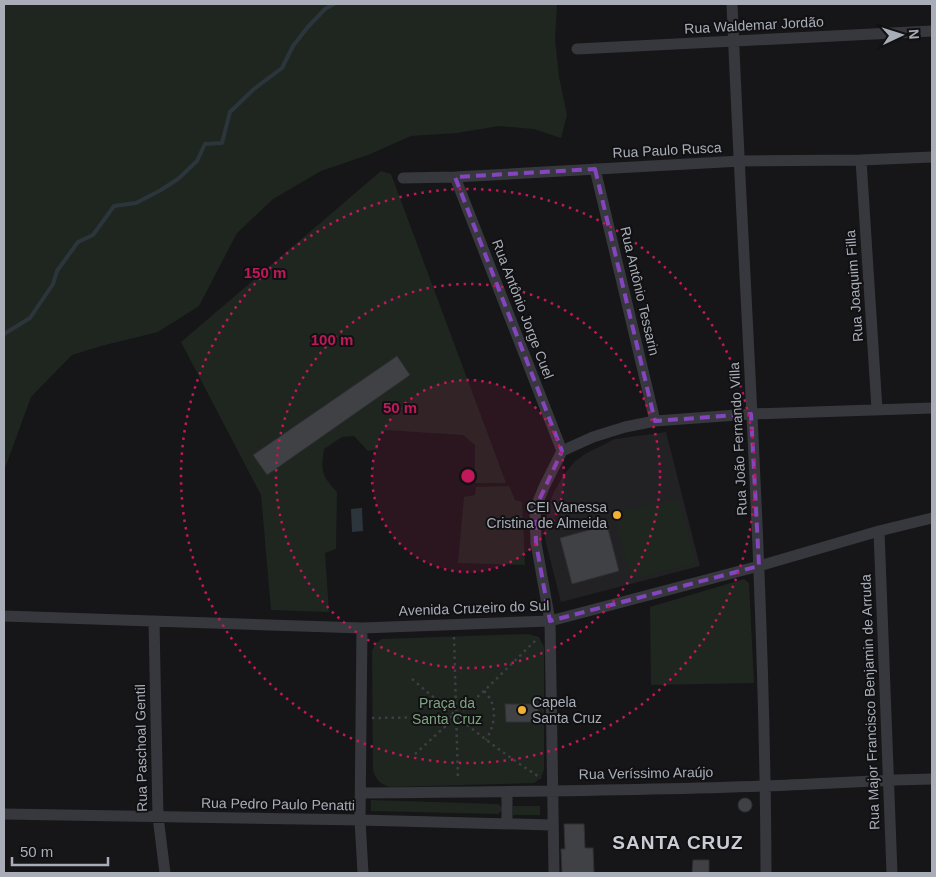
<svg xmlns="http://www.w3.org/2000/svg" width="936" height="877" viewBox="0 0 936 877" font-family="Arial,sans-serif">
<rect width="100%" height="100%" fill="#161618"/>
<!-- built -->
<path fill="#222225" d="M 666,432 L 700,566 L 561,602 L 545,539 L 545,526 L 549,504 L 554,492 L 563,476 L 575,461 L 587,453 L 615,439 Z"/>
<!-- green -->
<path fill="#1e261f" d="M 4,4 L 557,4 L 555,39 L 559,77 L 567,115 L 561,138 L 534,129 L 499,126 L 457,133 L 411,136 L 368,155 L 321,171 L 273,199 L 237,233 L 199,306 L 158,332 L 101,346 L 72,355 L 31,397 L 4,471 Z
M 381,171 L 391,174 L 506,483 L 475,483 L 475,445 L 463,435 L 385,430 L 379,437 L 378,449 L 368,451 L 354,436 L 342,437 L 324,449 C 321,472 321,475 337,492 L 336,549 L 325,553 L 329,612 L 271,610 L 261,495 L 181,342 Z
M 509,486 L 515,500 L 522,502 L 525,565 L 458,563 L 464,497 L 475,495 L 476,487 Z
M 679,499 L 696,563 L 631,579 L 613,512 Z
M 744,579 L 749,583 L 754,683 L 651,685 L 650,607 Z
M 528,634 L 539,637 L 544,647 L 544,770 L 541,778 L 534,783 L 390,787 C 380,784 376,780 373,770 L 372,651 L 376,643 L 382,639 Z
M 371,800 L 497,804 L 500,805 L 502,810 L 498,814 L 371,811 Z
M 513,806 L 540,806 L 540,815 L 513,815 Z"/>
<!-- water -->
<path fill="#2c353c" d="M 362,508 L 363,531 L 352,532 L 351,509 Z"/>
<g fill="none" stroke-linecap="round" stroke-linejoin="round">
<!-- stream -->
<path stroke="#2c353c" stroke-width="4" d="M 4,334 L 30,318 L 53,284 L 57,271 L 78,242 L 93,235 L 114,206 L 136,203 L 161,190 L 178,179 L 197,161 L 205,144 L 222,143 L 230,112 L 254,89 L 282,68 L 293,46 L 307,28 L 325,9 L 334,4"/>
</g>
<!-- building -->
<path fill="#404145" stroke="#303034" d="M 397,356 L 410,375 L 267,475 L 253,455 Z
M 607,525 L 619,571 L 572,584 L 560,538 Z
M 505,704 L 538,704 L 538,722 L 506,722 Z
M738 805a7 7 0 1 1 14 0a7 7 0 1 1-14 0Z
M 564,824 L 584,824 L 585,848 L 593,848 L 594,873 L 562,873 L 561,849 L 565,849 Z
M 693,860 L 709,860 L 709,873 L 692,873 Z"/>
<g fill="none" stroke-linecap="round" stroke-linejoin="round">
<!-- path -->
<path stroke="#3d3f44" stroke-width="2.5" stroke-dasharray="2.5 4" stroke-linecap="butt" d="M 454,637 L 458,780
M 412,679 C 454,715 495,749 541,778
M 484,691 C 499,706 495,724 486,740
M 372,718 L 456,717
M 415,754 L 484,691 L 538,638"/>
<!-- minor -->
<path stroke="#37383d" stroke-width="11" d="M 732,4 C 744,293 765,583 766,873
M 577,49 L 932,31
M 861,160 L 877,409
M 595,169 L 655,421
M 455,177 L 562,451
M 403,178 L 455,177 L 741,161 L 861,160 L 932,157
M 879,531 L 892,873
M 4,616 L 362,628 L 550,621 L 759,566 L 879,531 L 932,518
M 154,621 L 158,817 L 165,873
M 362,628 L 360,820 L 363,873
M 507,792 L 507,823
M 361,793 C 496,792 631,791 766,786 C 821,784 877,780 932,779
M 4,814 L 360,820 L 552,825
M 554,873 L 550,621 L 536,543 L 535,509 L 544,487 L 562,451 L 593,437 L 625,427 L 655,421 L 751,414 L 932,408"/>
</g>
<!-- marked area -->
<path fill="none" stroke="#8446be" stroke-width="4" stroke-dasharray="10 6" stroke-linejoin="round" d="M 595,169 L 655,421 L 751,414 L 759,566 L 550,621 L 536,543 L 535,509 L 562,451 L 455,177 Z"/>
<!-- distance rings -->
<circle cx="468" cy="476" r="96" fill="#c2185b" fill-opacity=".12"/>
<g fill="none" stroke="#c2185b" stroke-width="2.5" stroke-dasharray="2.5 5">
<circle cx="468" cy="476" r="96"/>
<circle cx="468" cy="476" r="192"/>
<circle cx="468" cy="476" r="287"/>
</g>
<!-- markers -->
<g fill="#f2b134" stroke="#111113" stroke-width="2">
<circle cx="617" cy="515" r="5"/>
<circle cx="522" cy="710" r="5"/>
</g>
<g text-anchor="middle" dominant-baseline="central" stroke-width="4" stroke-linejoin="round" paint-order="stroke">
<!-- street labels -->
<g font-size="14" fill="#a8adb8" stroke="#111113">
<text transform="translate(754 25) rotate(-3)">Rua Waldemar Jordão</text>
<text transform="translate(667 150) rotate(-3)">Rua Paulo Rusca</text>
<text transform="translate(854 286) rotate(-94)">Rua Joaquim Filla</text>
<text transform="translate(640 291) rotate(77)">Rua Antônio Tessarin</text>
<text transform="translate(523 309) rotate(69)">Rua Antônio Jorge Cuel</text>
<text transform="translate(738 439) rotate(-93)">Rua João Fernando Villa</text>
<text transform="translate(474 608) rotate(-2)">Avenida Cruzeiro do Sul</text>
<text transform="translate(870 702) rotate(-92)">Rua Major Francisco Benjamin de Arruda</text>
<text transform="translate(141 748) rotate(-91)">Rua Paschoal Gentil</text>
<text transform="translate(646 773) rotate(-1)">Rua Veríssimo Araújo</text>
<text transform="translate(278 804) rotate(1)">Rua Pedro Paulo Penatti</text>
</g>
<!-- poi labels -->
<g font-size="14" fill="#a8adb8" stroke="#111113" text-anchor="end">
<text x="607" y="507">CEI Vanessa<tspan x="607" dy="16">Cristina de Almeida</tspan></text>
<text x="532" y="702" text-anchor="start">Capela<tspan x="532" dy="16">Santa Cruz</tspan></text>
</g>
<!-- park labels -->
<g font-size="14" fill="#7fa381" stroke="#111113">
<text x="447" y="703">Praça da<tspan x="447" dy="16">Santa Cruz</tspan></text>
</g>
<!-- district labels -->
<g font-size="19" font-weight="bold" letter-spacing="1" fill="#c9ccd4" stroke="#111113">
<text x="678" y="842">SANTA CRUZ</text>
</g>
</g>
<circle cx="468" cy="476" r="8" fill="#c2185b" stroke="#111113" stroke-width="2.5"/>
<g font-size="15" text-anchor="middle" font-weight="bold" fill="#c2185b" stroke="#111113" stroke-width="4" stroke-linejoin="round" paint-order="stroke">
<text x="265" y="278">150 m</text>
<text x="332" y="345">100 m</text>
<text x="400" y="413">50 m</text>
</g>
<!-- border -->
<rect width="936" height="877" fill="none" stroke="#a8adb8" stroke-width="10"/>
<!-- north arrow -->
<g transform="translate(901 35) rotate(86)" stroke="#111113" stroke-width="4" paint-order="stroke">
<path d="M0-4L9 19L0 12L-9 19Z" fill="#a8adb8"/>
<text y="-8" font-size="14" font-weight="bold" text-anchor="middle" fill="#a8adb8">N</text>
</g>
<!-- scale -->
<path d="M12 857v8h96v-8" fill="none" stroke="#a8adb8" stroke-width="2.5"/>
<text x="20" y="857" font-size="15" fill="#a8adb8" stroke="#111113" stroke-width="4" paint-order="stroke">50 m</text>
</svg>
